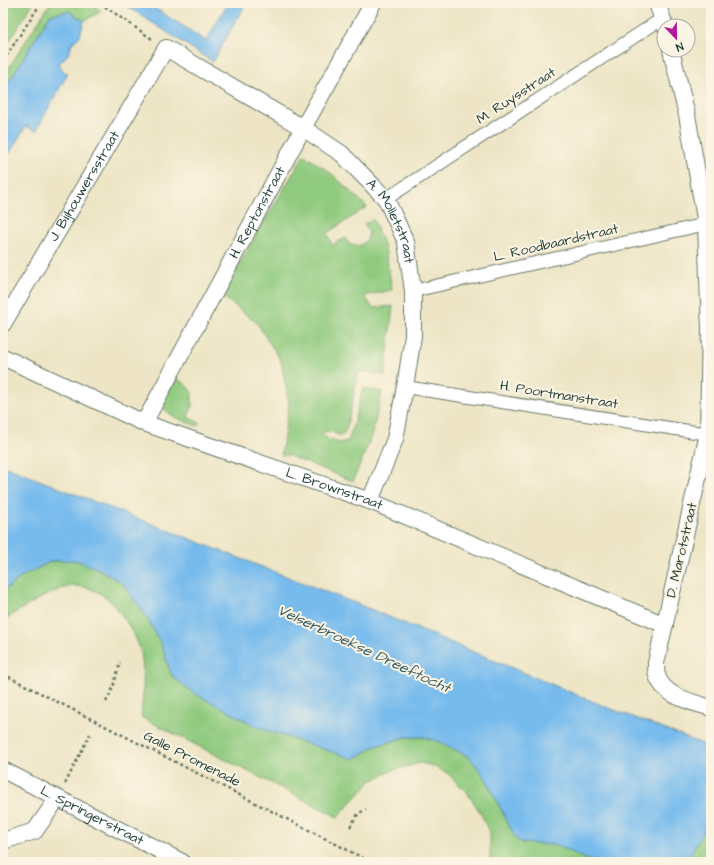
<svg xmlns="http://www.w3.org/2000/svg" width="714" height="865" viewBox="0 0 714 865" font-family="'Architects Daughter',sans-serif">
<rect width="100%" height="100%" fill="#fcf5e5"/>
<filter id="ink" filterUnits="userSpaceOnUse"><feTurbulence type="fractalNoise" baseFrequency=".025" numOctaves="2"/><feDisplacementMap in="SourceGraphic" scale="8" xChannelSelector="R" yChannelSelector="G"/><feConvolveMatrix kernelMatrix="1 2 1 2 8 2 1 2 1" color-interpolation-filters="sRGB"/></filter>
<filter id="wash" filterUnits="userSpaceOnUse"><feTurbulence type="fractalNoise" baseFrequency=".012" numOctaves="4" result="noise"/><feDisplacementMap in="SourceGraphic" scale="16" xChannelSelector="R" yChannelSelector="G"/><feGaussianBlur stdDeviation="0.9" result="paint"/><feColorMatrix in="noise" values="0 0 0 0 0 0 0 0 0 0 0 0 0 0 0 0 0 1.4 0 .05"/><feComposite in="paint" operator="in"/></filter>
<g filter="url(#wash)">
<rect width="100%" height="100%" fill="#ede5c5"/>
<!-- green -->
<path fill="#90ca7f" stroke="#58845a" d="M 3,3 L 33,3 L 3,51 Z
M 50,3 L 90,3 L 102,11 L 84,21 L 68,11 L 50,15 L 3,91 L 3,77 Z
M 304,155 L 332,174 L 367,207 L 327,233 L 332,245 L 345,238 L 350,245 L 359,246 L 367,240 L 369,232 L 364,224 L 373,219 L 385,248 L 392,290 L 364,296 L 373,308 L 393,306 L 385,375 L 359,371 L 346,430 L 341,436 L 329,431 L 320,433 L 328,439 L 340,443 L 349,440 L 363,388 L 382,392 L 372,434 L 362,460 L 353,481 L 287,455 L 281,455 L 289,404 L 281,361 L 257,323 L 222,296 L 238,266 Z
M 172,377 L 184,383 L 192,392 L 192,407 L 188,417 L 200,423 L 197,426 C 184,421 168,417 161,404 Z
M 75,560 L 97,568 L 122,583 L 143,611 L 161,644 L 172,676 L 354,759 L 373,747 L 405,737 L 424,737 L 442,743 L 469,757 L 485,777 L 516,839 L 522,843 L 556,845 L 593,862 L 490,862 L 490,834 L 480,812 L 466,791 L 447,773 L 430,765 L 420,763 L 393,770 L 371,781 L 338,817 L 141,717 C 143,696 145,674 141,653 C 138,638 121,611 110,601 C 102,593 88,586 77,586 C 57,585 21,610 3,620 L 3,591 L 24,575 L 52,561 Z
M 711,818 L 711,862 L 686,862 Z"/>
<!-- water -->
<path fill="#77bbed" stroke="#4b7c90" d="M 122,3 L 147,3 L 206,41 L 228,3 L 246,3 L 213,62 Z
M 68,11 L 84,21 L 80,36 L 72,43 L 69,53 L 59,64 L 64,72 L 68,73 L 36,131 L 26,126 L 3,164 L 3,91 L 50,15 Z
M 3,466 L 365,607 L 609,708 L 705,745 L 711,735 L 711,818 L 686,862 L 593,862 L 556,845 L 522,843 L 516,839 L 485,777 L 469,757 L 442,743 L 424,737 L 405,737 L 373,747 L 354,759 L 260,728 L 192,692 L 172,676 L 161,644 L 143,611 L 122,583 L 97,568 L 75,560 L 52,561 L 24,575 L 3,591 Z"/>
</g>
<g filter="url(#ink)">
<g fill="none" stroke-linecap="round" stroke-linejoin="round">
<defs>
<path id="pedestrian" d="M 386,199 L 663,18
M 413,291 L 706,224
M 405,387 L 708,434"/>
<g id="minor">
<path d="M 657,3 L 665,26"/>
<path d="M 671,50 L 687,115 L 706,224 L 710,330 L 708,434 L 656,663 C 656,666 656,672 657,675 C 663,697 693,702 711,708"/>
<path id="s1" d="M 3,324 L 166,48 L 303,128 L 342,154 L 386,199 L 406,242 L 413,291 L 413,336 L 405,387 L 395,439 L 370,501"/>
<path id="s2" d="M 3,357 L 144,423 L 370,501 L 665,625"/>
<path id="s3" d="M 144,423 L 303,128 L 373,3"/>
<path id="s4" d="M 3,770 L 182,862"/>
<path d="M 3,841 L 35,831 L 57,799"/>
</g>
</defs>
<!-- pedestrian casing -->
<use href="#pedestrian" stroke="#677867" stroke-width="14"/>
<!-- minor casing -->
<use href="#minor" stroke="#677867" stroke-width="18"/>
<!-- path -->
<path stroke="#677867" stroke-width="2.5" stroke-dasharray="3 3" stroke-linecap="butt" d="M 100,3 L 152,39
M 3,61 L 41,3
M 3,674 L 371,862
M 106,702 L 113,688 L 120,662
M 65,784 L 90,734
M 350,827 L 358,814 L 366,809
M 333,862 L 335,859"/>
<!-- pedestrian -->
<use href="#pedestrian" stroke="#fff" stroke-width="12"/>
<!-- minor -->
<use href="#minor" stroke="#fff" stroke-width="16"/>
</g>
</g>
<g text-anchor="middle" dominant-baseline="central" stroke-width="4" stroke-linejoin="round" paint-order="stroke">
<!-- street labels -->
<g font-size="14" fill="#1f3d34" stroke="#fcf5e5">
<text transform="translate(516 96) rotate(-33)">M. Ruysstraat</text>
<text stroke="none"><textPath href="#s1" startOffset="160">J. Bijhouwersstraat</textPath></text>
<text stroke="none"><textPath href="#s3" startOffset="239">H. Reptonstraat</textPath></text>
<text stroke="none"><textPath href="#s1" startOffset="611">A. Molletstraat</textPath></text>
<text transform="translate(556 243) rotate(-13)">L. Roodbaardstraat</text>
<text transform="translate(559 395) rotate(9)">H. Poortmanstraat</text>
<text stroke="none"><textPath href="#s2" startOffset="357">L. Brownstraat</textPath></text>
<text transform="translate(682 550) rotate(-77)">D. Marotstraat</text>
<text transform="translate(192 759) rotate(27)">Galle Promenade</text>
<text stroke="none"><textPath href="#s4" startOffset="100">L. Springerstraat</textPath></text>
</g>
<!-- water labels -->
<g font-size="15" font-style="italic" fill="#355c62" stroke="#fcf5e5">
<text transform="translate(364 649) rotate(25)">Velserbroekse Dreeftocht</text>
</g>
</g>
<!-- margin -->
<rect width="714" height="865" fill="none" stroke="#fcf5e5" stroke-width="16"/>
<!-- north arrow -->
<g transform="translate(676 38) rotate(158)"><circle r="19" fill="#fcf5e5" stroke="#a4ab9e"/>
<path d="M0-3L7 15L0 10L-7 15Z" fill="#b5179e"/>
<text y="-6" font-size="11" font-weight="bold" text-anchor="middle" fill="#1f3d34">N</text>
</g>
</svg>
